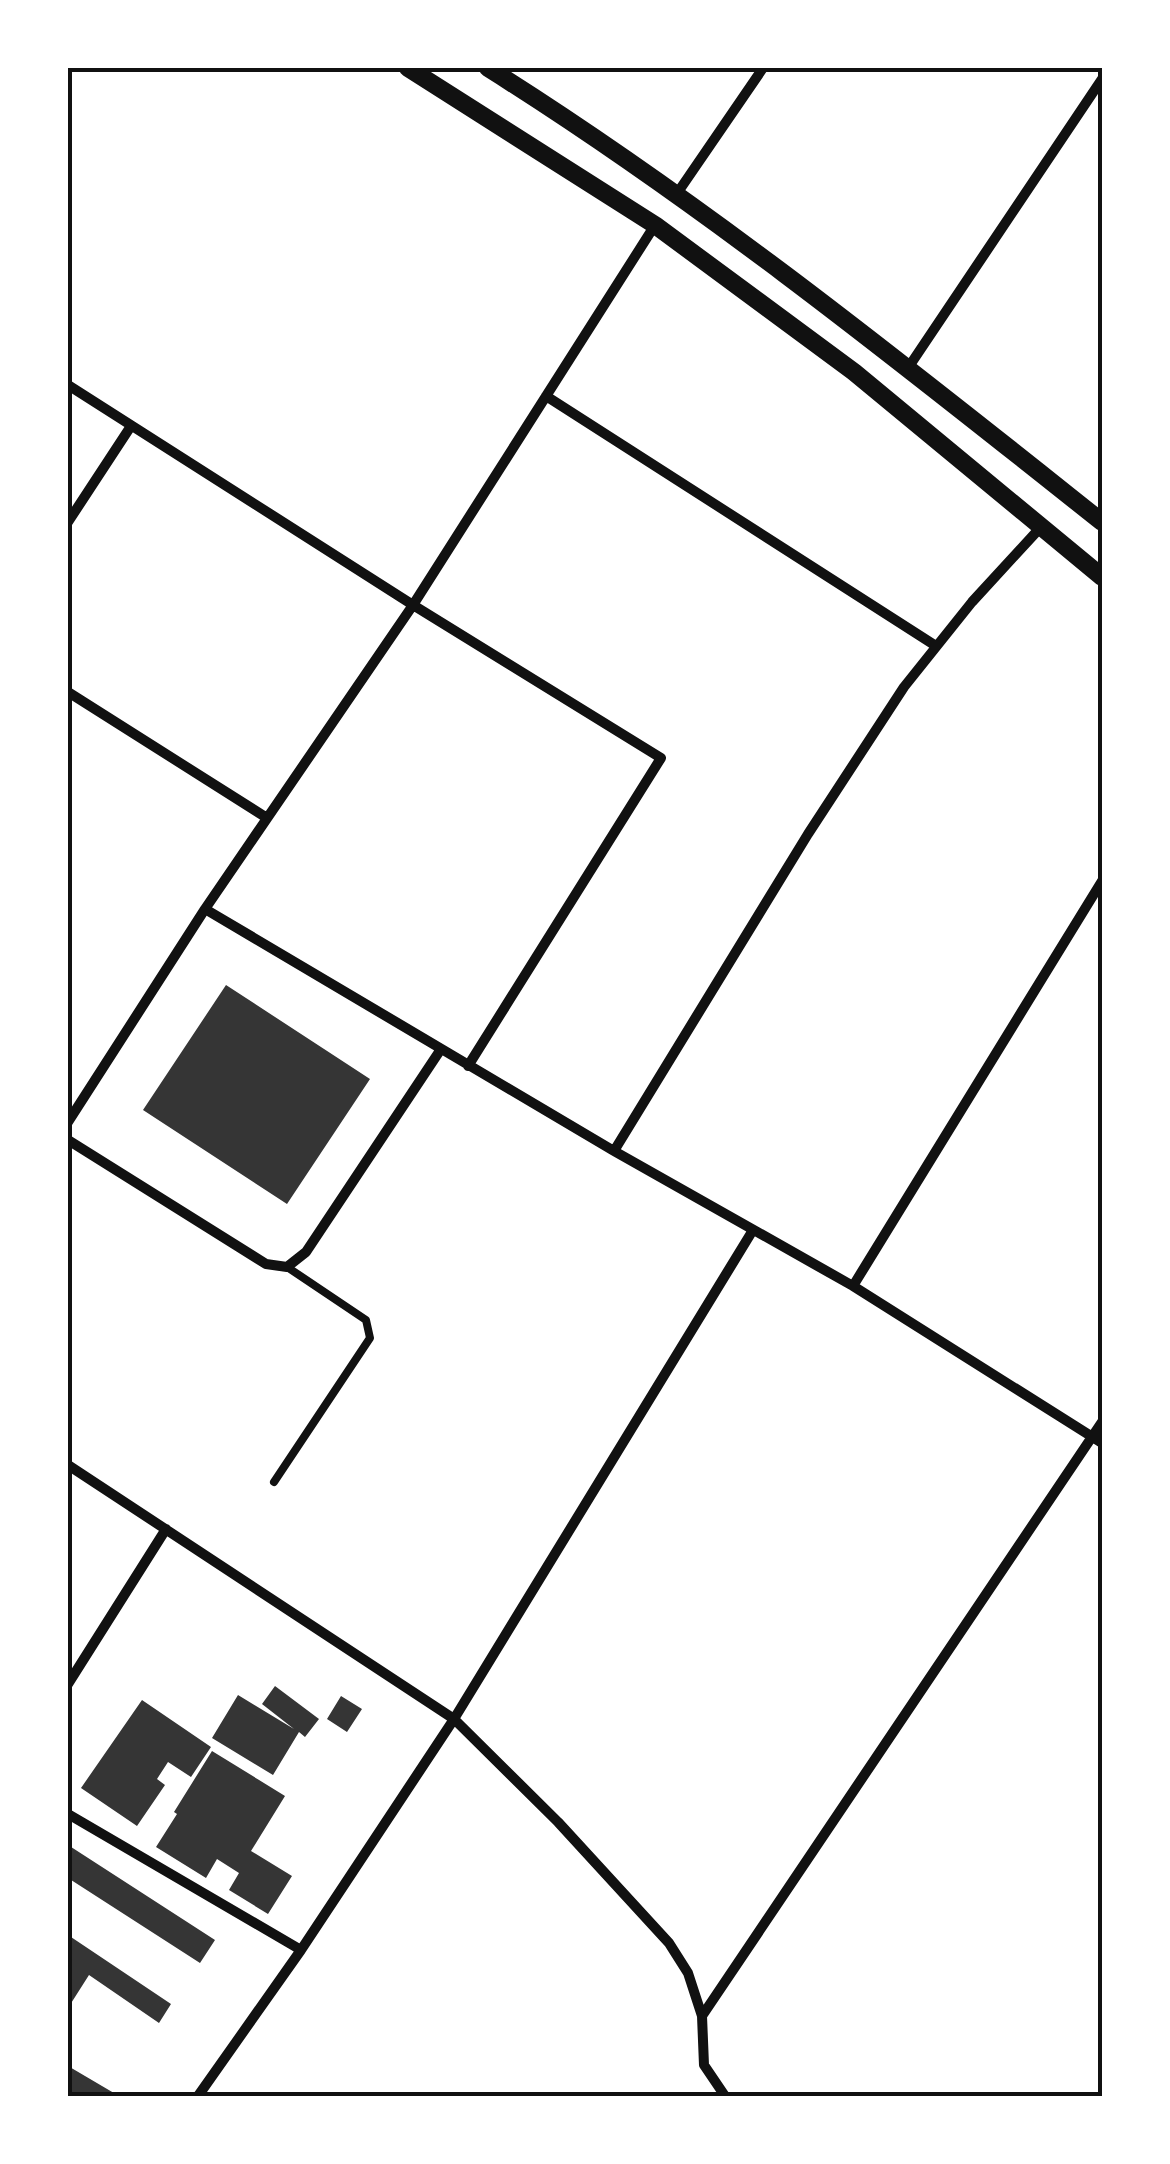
<svg xmlns="http://www.w3.org/2000/svg" width="1170" height="2164" viewBox="0 0 1170 2164" font-family="'Times New Roman',serif">
<rect width="100%" height="100%" fill="#fff"/>
<!-- building -->
<path fill="#353535" d="M 226,985 L 370,1079 L 287,1204 L 143,1110 Z
M 275,1686 L 319,1719 L 305,1737 L 299,1732 L 273,1775 L 212,1738 L 238,1695 L 294,1729 L 262,1704 Z
M 341,1696 L 362,1709 L 347,1732 L 327,1719 Z
M 142,1700 L 211,1747 L 191,1777 L 168,1762 L 157,1779 L 165,1785 L 137,1826 L 81,1788 Z
M 212,1751 L 285,1796 L 251,1851 L 292,1876 L 268,1914 L 229,1890 L 239,1873 L 217,1859 L 206,1878 L 156,1847 L 177,1814 L 174,1812 Z
M 68,1845 L 215,1940 L 200,1963 L 68,1878 Z
M 68,1935 L 171,2004 L 159,2023 L 89,1975 L 68,2008 Z
M 68,2066 L 119,2096 L 68,2096 Z"/>
<g fill="none" stroke-linecap="round" stroke-linejoin="round">
<!-- service -->
<path stroke="#111" stroke-width="8" d="M 274,1482 L 370,1338 L 366,1320 L 287,1267"/>
<!-- minor -->
<path stroke="#111" stroke-width="10" d="M 676,195 L 763,68
M 908,368 L 1102,79
M 68,385 L 413,605 L 661,758 L 468,1066
M 546,396 L 936,646
M 68,522 L 131,426
M 68,692 L 267,818
M 205,909 L 614,1151 L 853,1286 L 1102,1443
M 68,1122 L 205,909 L 413,605 L 655,225
M 68,1140 L 266,1264 L 287,1267 L 306,1252 L 441,1049
M 614,1151 L 808,834 L 904,687 L 972,602 L 1040,528
M 853,1286 L 1102,881
M 68,1465 L 454,1719 L 558,1822 L 669,1943 L 688,1973 L 702,2016 L 704,2065 L 725,2096
M 68,1684 L 166,1529
M 68,1814 L 301,1950
M 702,2016 L 1102,1422
M 198,2096 L 301,1950 L 454,1719 L 753,1230"/>
<!-- tertiary -->
<path stroke="#111" stroke-width="18" d="M 408,68 L 655,225 L 854,372 L 1102,577
M 488,68 C 703,203 903,364 1102,522"/>
</g>
<!-- border -->
<rect width="1170" height="2164" fill="none" stroke="#ffffff" stroke-width="140"/>
<rect x="70" y="70" width="1030" height="2024" fill="none" stroke="#111" stroke-width="4"/>
</svg>
